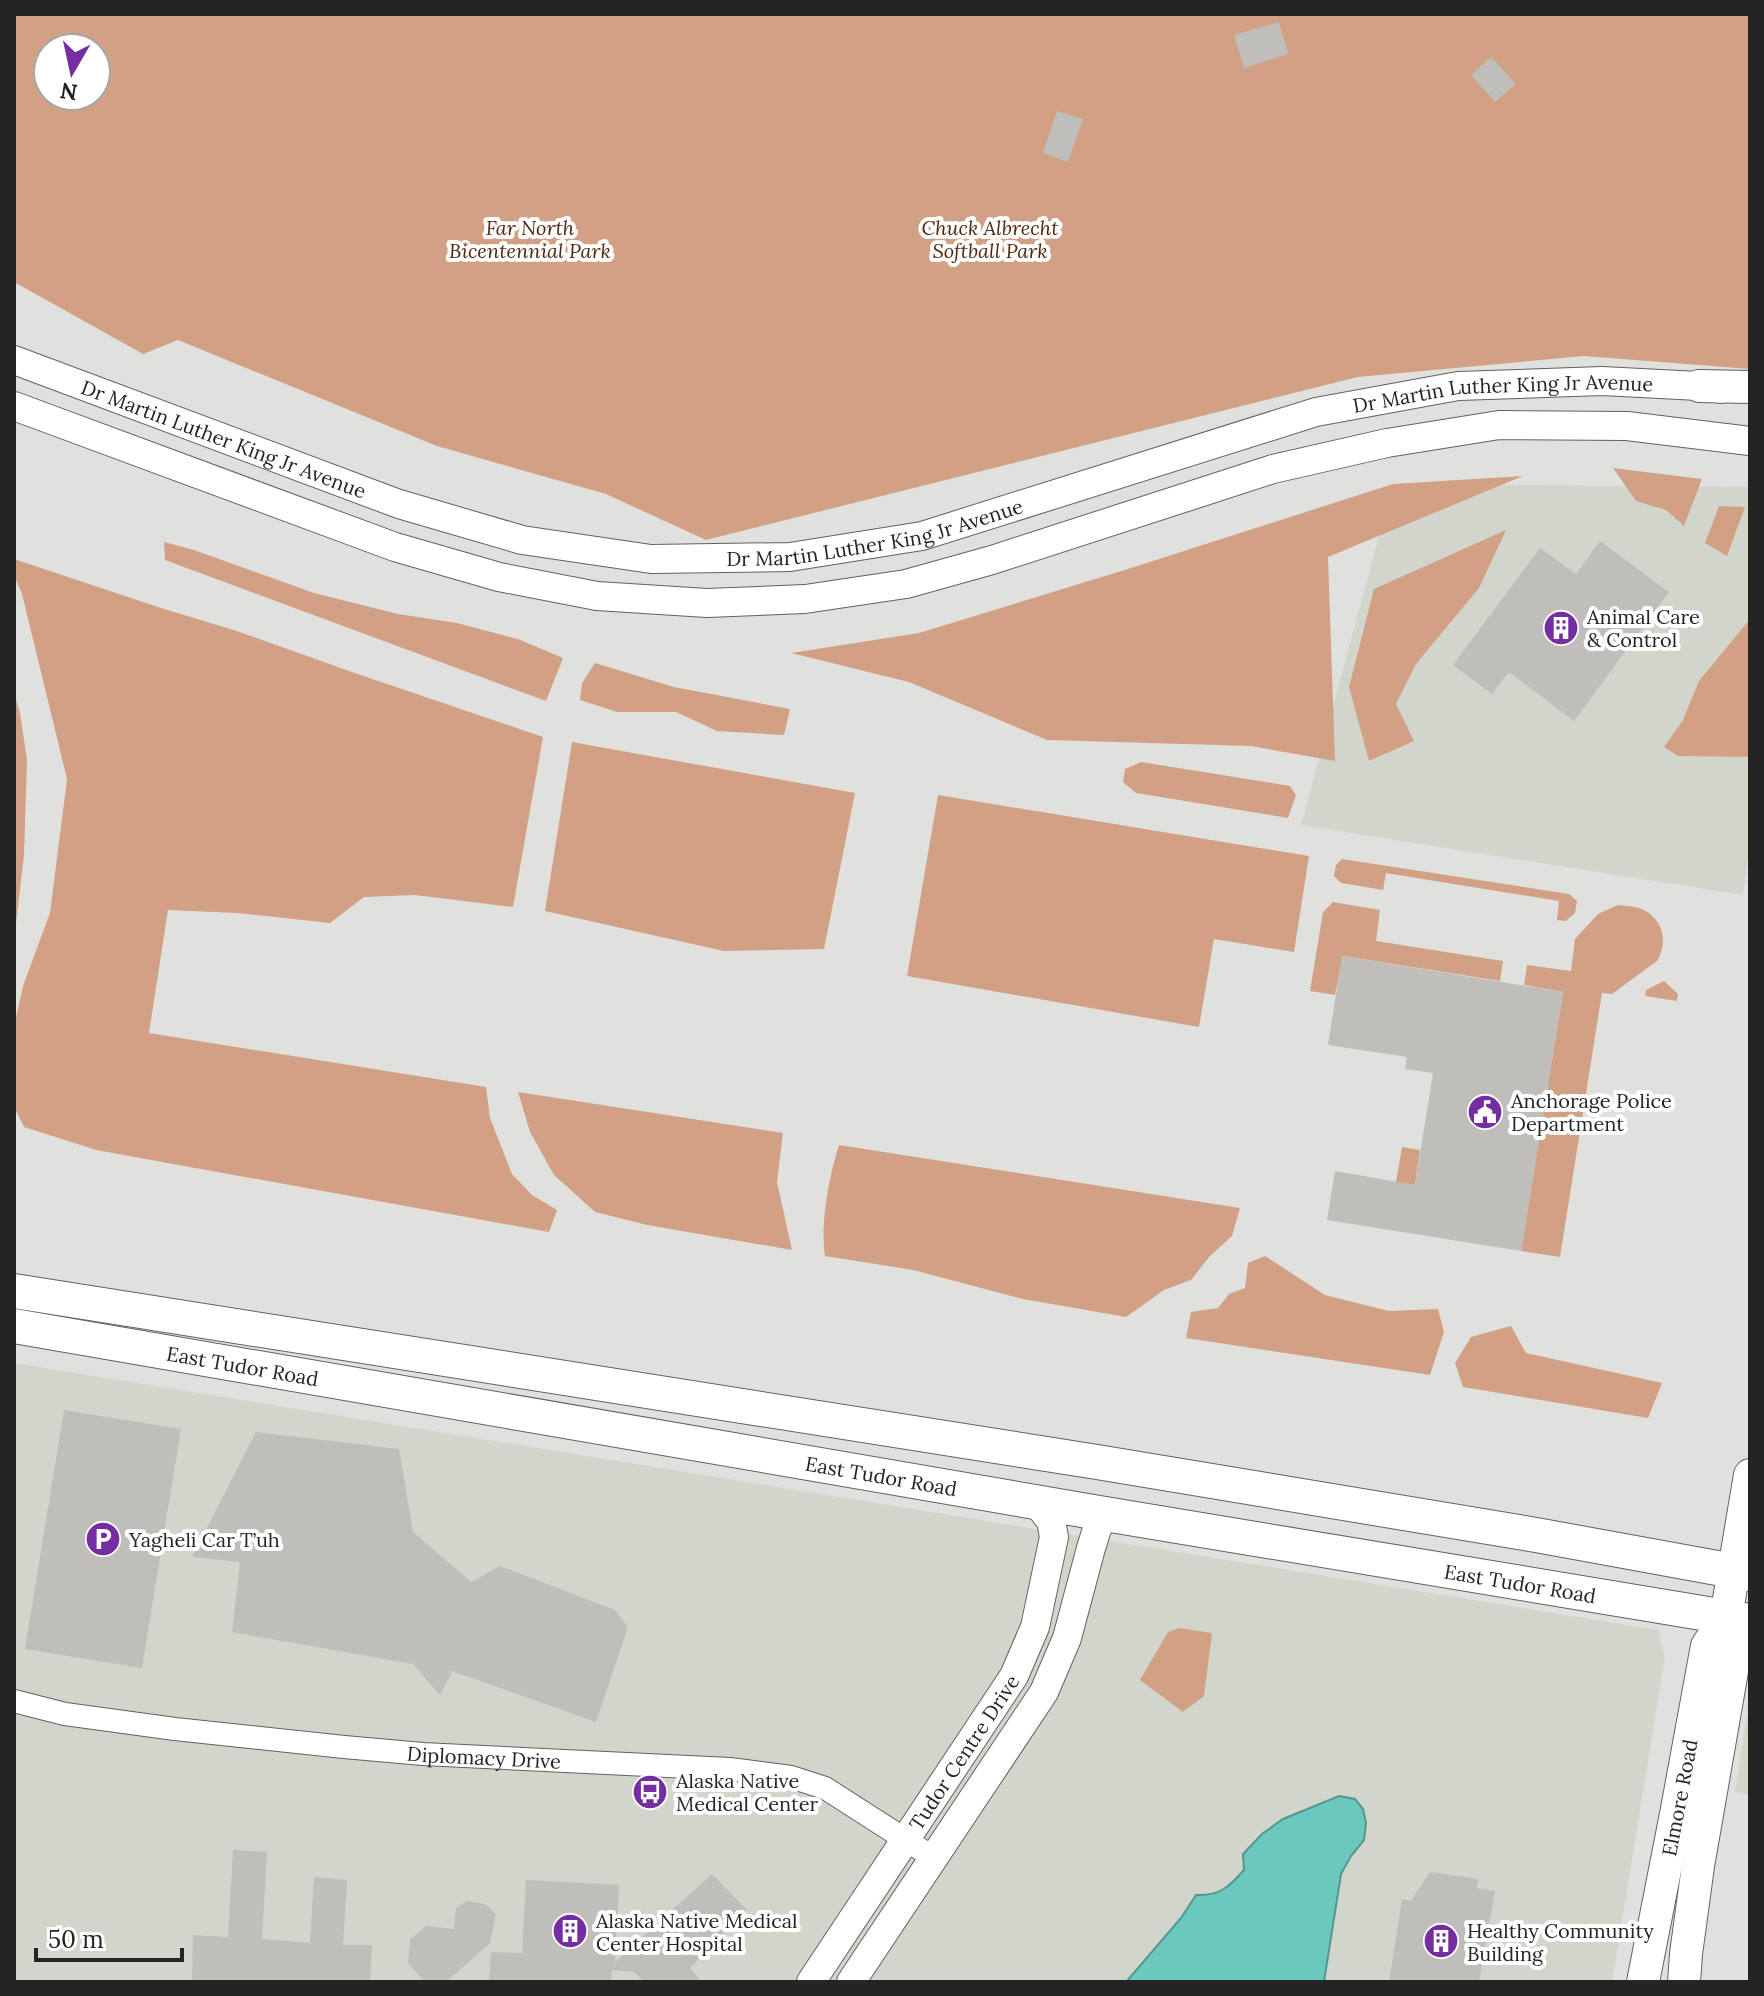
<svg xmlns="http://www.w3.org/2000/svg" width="1764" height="1996" viewBox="0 0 1764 1996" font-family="Lora,serif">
<rect width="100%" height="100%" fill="#e0e1de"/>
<!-- built -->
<path fill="#d2d5cb" d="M 1393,484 L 1750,487 L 1750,844 L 1743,895 L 1301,825 Z
M 14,1363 L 1658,1630 L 1665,1657 L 1612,1982 L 14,1982 Z
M 1750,1694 L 1750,1795 L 1735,1792 Z"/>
<!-- green -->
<path fill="#d2a185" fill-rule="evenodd" d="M 14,14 L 1750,14 L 1750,369 L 1584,356 L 1358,377 L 706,540 L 606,494 L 437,446 L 178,340 L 143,354 L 14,282 ZM 48,48 L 96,48 L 96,96 L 48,96 Z
M 1613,468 L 1702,479 L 1684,526 L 1666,510 L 1636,501 Z
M 1523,476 L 1328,557 L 1335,761 L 1251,746 L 1047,740 L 909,682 L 791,653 L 919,633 L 1131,568 L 1393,484 Z
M 1719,506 L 1745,507 L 1727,556 L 1705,543 Z
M 1506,530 L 1479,588 L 1416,664 L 1396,704 L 1414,741 L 1369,761 L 1349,687 L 1374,589 Z
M 164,542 L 194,550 L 314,593 L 398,614 L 457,623 L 518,639 L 563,658 L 546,701 L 165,560 Z
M 14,559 L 161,608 L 237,631 L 349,671 L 543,737 L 513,907 L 415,895 L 364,897 L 330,923 L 237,913 L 168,910 L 149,1033 L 486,1087 L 490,1118 L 512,1174 L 532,1195 L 557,1210 L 549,1232 L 96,1150 L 24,1127 L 14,1107 L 14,1026 L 23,986 L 50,913 L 67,779 L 22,594 L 14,575 Z
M 1750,619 L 1750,757 L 1678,756 L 1664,747 L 1683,720 L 1699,681 Z
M 595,663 L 674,687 L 790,709 L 784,735 L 717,731 L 676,712 L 617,712 L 580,700 L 582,683 Z
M 14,693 L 20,713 L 27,760 L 24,855 L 14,940 Z
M 572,742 L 855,793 L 824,949 L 724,951 L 545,911 Z
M 1141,762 L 1290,786 L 1296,795 L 1288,818 L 1136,793 L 1123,782 L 1125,769 Z
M 938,795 L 1309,856 L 1294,952 L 1214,939 L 1199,1027 L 907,976 Z
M 1342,859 L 1569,894 L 1577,901 L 1575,913 L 1566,921 L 1557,920 L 1559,901 L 1386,873 L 1383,890 L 1341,883 L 1334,876 L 1336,865 Z
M 1333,902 L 1380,910 L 1376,941 L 1503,961 L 1500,981 L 1343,956 L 1335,995 L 1310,991 L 1323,912 Z
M 1618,905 C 1626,906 1637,906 1644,910 C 1664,921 1668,942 1657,961 L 1612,994 L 1602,993 L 1560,1257 L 1521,1251 L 1563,992 L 1524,985 L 1527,965 L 1571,971 L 1575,939 L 1598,914 Z
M 1664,981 L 1678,994 L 1677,1001 L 1645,996 L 1646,990 Z
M 518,1092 L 783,1133 L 777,1182 L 792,1250 L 647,1225 L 595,1212 L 554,1175 L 530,1132 Z
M 839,1145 L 1240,1208 L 1232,1236 L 1210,1256 L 1191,1280 L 1164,1290 L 1126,1317 L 1023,1299 L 913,1270 L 825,1256 C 820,1225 829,1176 839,1145 Z
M 1402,1147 L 1420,1150 L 1415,1185 L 1396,1182 Z
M 1265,1256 L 1325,1295 L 1389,1311 L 1438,1309 L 1444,1332 L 1430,1375 L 1186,1338 L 1191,1312 L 1218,1308 L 1229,1294 L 1245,1288 L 1248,1263 Z
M 1511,1326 L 1526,1353 L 1662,1383 L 1648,1418 L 1463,1387 L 1455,1363 L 1471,1337 Z
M 1179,1628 L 1212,1633 L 1204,1696 L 1183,1712 L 1140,1680 L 1168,1632 Z"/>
<!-- water -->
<path fill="#6ac8bf" stroke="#559790" stroke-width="2" d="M 1339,1796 L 1355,1799 L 1363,1809 L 1366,1823 L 1364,1840 L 1351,1856 L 1341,1874 L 1324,1982 L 1126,1982 L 1181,1918 L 1196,1895 C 1220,1896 1229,1887 1244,1870 L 1243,1854 L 1262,1834 L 1283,1819 Z"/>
<!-- building -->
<path fill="#bfbebb" d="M 1279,22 L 1288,54 L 1244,68 L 1234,35 Z
M 1491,57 L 1516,84 L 1495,102 L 1471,75 Z
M 1057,111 L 1083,119 L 1068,162 L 1043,153 Z
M 1600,541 L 1669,592 L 1574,721 L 1509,672 L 1492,694 L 1453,665 L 1540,548 L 1576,574 Z
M 1342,956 L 1563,992 L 1521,1251 L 1327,1220 L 1335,1171 L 1415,1185 L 1433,1073 L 1405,1069 L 1407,1057 L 1328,1045 Z
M 64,1410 L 181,1429 L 142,1668 L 25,1649 Z
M 256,1432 L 399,1449 L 413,1532 L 471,1582 L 500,1566 L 615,1610 L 628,1627 L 596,1722 L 452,1671 L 440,1695 L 413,1664 L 232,1632 L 240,1562 L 192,1557 Z
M 233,1850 L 267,1852 L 262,1939 L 310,1943 L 314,1877 L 347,1880 L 343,1945 L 372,1945 L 370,1982 L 192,1982 L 193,1935 L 228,1937 Z
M 1430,1872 L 1478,1879 L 1477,1888 L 1495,1891 L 1479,1982 L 1389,1982 L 1402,1899 L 1411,1901 Z
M 712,1874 L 747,1910 L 690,1968 L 701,1982 L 645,1982 L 634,1972 L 612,1970 L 611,1982 L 489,1982 L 491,1952 L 522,1953 L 526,1880 L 619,1885 L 615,1962 Z
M 467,1901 L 485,1904 L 496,1914 L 490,1943 L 446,1982 L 425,1982 L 408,1963 L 410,1940 L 426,1926 L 454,1929 L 456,1908 Z"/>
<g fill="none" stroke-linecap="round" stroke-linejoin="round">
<defs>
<g id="minor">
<path id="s1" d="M 14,1701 L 65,1714 L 175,1729 L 344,1747 L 423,1754 L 730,1769 L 791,1777 L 825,1788 L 934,1858"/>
</g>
<g id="tertiary">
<path id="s2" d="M 14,360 L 399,504 L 522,540 L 651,559 L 790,557 L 922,536 L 1316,412 L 1458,386 L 1602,381 L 1699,386 L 1721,389"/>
<path d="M 14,406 L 395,547 L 499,577 L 597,596 L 707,603 L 805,599 L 906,584 L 992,560 L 1273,469 L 1387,443 L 1499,425 L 1627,426 L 1750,441"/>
<path id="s3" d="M 811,1982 L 1014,1676 L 1035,1627 L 1054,1537 L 1051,1521 L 1036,1502"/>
<path d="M 851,1982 L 1044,1692 L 1067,1638 L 1091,1548 L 1097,1529 L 1105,1514"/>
</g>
<g id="secondary">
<path d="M 1699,386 L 1750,387"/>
<path id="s4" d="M 1643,1982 L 1677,1809 L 1707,1646 L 1726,1617 L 1750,1475"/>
<path d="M 1684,1982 L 1686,1954 L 1698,1866 L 1736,1648 L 1726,1617"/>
</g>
<g id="primary">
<path d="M 14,1291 L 1097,1462 L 1536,1535 L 1750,1574"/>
<path id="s5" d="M 14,1326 L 1105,1514 L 1750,1621"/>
</g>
</defs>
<!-- minor casing -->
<use href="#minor" stroke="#61625f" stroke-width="24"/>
<!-- tertiary casing -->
<use href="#tertiary" stroke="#61625f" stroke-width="30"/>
<!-- secondary casing -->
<use href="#secondary" stroke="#61625f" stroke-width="34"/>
<!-- primary casing -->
<use href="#primary" stroke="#61625f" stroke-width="36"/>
<!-- minor -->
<use href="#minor" stroke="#fff" stroke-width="22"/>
<!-- tertiary -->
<use href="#tertiary" stroke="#fff" stroke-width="28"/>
<!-- secondary -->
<use href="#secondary" stroke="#fff" stroke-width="32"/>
<!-- primary -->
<use href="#primary" stroke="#fff" stroke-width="34"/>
</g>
<!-- icons -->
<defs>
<symbol id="building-disc" viewBox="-11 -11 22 22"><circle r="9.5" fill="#742ea2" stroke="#fff"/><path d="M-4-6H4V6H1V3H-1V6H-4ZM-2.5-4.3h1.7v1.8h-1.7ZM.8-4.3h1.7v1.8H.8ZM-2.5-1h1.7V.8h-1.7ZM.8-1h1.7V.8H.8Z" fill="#fff"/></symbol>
<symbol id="civic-disc" viewBox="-11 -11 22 22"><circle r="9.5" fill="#742ea2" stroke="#fff"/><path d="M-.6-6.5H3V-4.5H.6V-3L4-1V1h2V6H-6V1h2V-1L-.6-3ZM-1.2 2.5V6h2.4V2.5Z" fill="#fff"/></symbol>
<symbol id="parking-disc" viewBox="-11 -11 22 22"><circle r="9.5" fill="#742ea2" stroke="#fff"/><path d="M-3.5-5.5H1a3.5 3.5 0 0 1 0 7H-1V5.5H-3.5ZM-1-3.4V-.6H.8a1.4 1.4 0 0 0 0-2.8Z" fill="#fff"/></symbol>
<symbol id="bus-disc" viewBox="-11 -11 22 22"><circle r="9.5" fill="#742ea2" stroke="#fff"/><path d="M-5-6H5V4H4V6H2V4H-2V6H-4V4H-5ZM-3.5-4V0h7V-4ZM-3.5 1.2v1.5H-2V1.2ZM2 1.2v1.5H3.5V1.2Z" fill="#fff"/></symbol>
</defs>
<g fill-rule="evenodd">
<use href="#building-disc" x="1541" y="608" width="40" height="40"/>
<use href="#civic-disc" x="1465" y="1092" width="40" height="40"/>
<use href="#parking-disc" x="83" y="1519" width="40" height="40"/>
<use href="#bus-disc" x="630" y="1772" width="40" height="40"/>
<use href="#building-disc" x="550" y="1911" width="40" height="40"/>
<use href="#building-disc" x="1421" y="1921" width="40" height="40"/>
</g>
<g text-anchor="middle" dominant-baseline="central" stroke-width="8" stroke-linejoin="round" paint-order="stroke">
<!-- park labels -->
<g font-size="20" font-style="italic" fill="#51280d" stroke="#fff">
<text x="530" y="227">Far North<tspan x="530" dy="23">Bicentennial Park</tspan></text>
<text x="990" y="227">Chuck Albrecht<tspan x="990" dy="23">Softball Park</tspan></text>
</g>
<!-- street labels -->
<g font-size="20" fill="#232423" stroke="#fff">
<text stroke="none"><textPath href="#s2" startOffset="1544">Dr Martin Luther King Jr Avenue</textPath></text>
<text stroke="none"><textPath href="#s2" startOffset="224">Dr Martin Luther King Jr Avenue</textPath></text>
<text stroke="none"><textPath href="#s2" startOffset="896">Dr Martin Luther King Jr Avenue</textPath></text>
<text stroke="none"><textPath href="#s5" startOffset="232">East Tudor Road</textPath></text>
<text stroke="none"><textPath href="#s5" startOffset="880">East Tudor Road</textPath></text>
<text stroke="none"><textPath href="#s5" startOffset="1528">East Tudor Road</textPath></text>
<text stroke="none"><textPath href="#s3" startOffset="276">Tudor Centre Drive</textPath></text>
<text stroke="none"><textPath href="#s1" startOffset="474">Diplomacy Drive</textPath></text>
<text stroke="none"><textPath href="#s4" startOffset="188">Elmore Road</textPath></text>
</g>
<!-- poi labels -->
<g font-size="20" fill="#232423" stroke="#fff" text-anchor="start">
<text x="1587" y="616">Animal Care<tspan x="1587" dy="23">&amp; Control</tspan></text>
<text x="1511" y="1100">Anchorage Police<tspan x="1511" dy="23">Department</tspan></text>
<text x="129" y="1539">Yagheli Car T’uh</text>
<text x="676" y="1780">Alaska Native<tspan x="676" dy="23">Medical Center</tspan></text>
<text x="596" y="1920">Alaska Native Medical<tspan x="596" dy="23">Center Hospital</tspan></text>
<text x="1467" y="1930">Healthy Community<tspan x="1467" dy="23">Building</tspan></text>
</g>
</g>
<!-- border -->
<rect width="1764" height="1996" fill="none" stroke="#232423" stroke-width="32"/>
<!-- north arrow -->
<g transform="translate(72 72) rotate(189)"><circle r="38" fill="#ffffff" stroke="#a7a7a7" stroke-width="2"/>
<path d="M0-6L14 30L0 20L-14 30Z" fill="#742ea2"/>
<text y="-12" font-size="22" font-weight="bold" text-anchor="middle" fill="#232423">N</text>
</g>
<!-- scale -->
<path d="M36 1948v12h146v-12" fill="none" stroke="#232423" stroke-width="4"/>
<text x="48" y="1948" font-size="24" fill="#232423" stroke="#ffffff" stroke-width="6" paint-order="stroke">50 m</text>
</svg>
